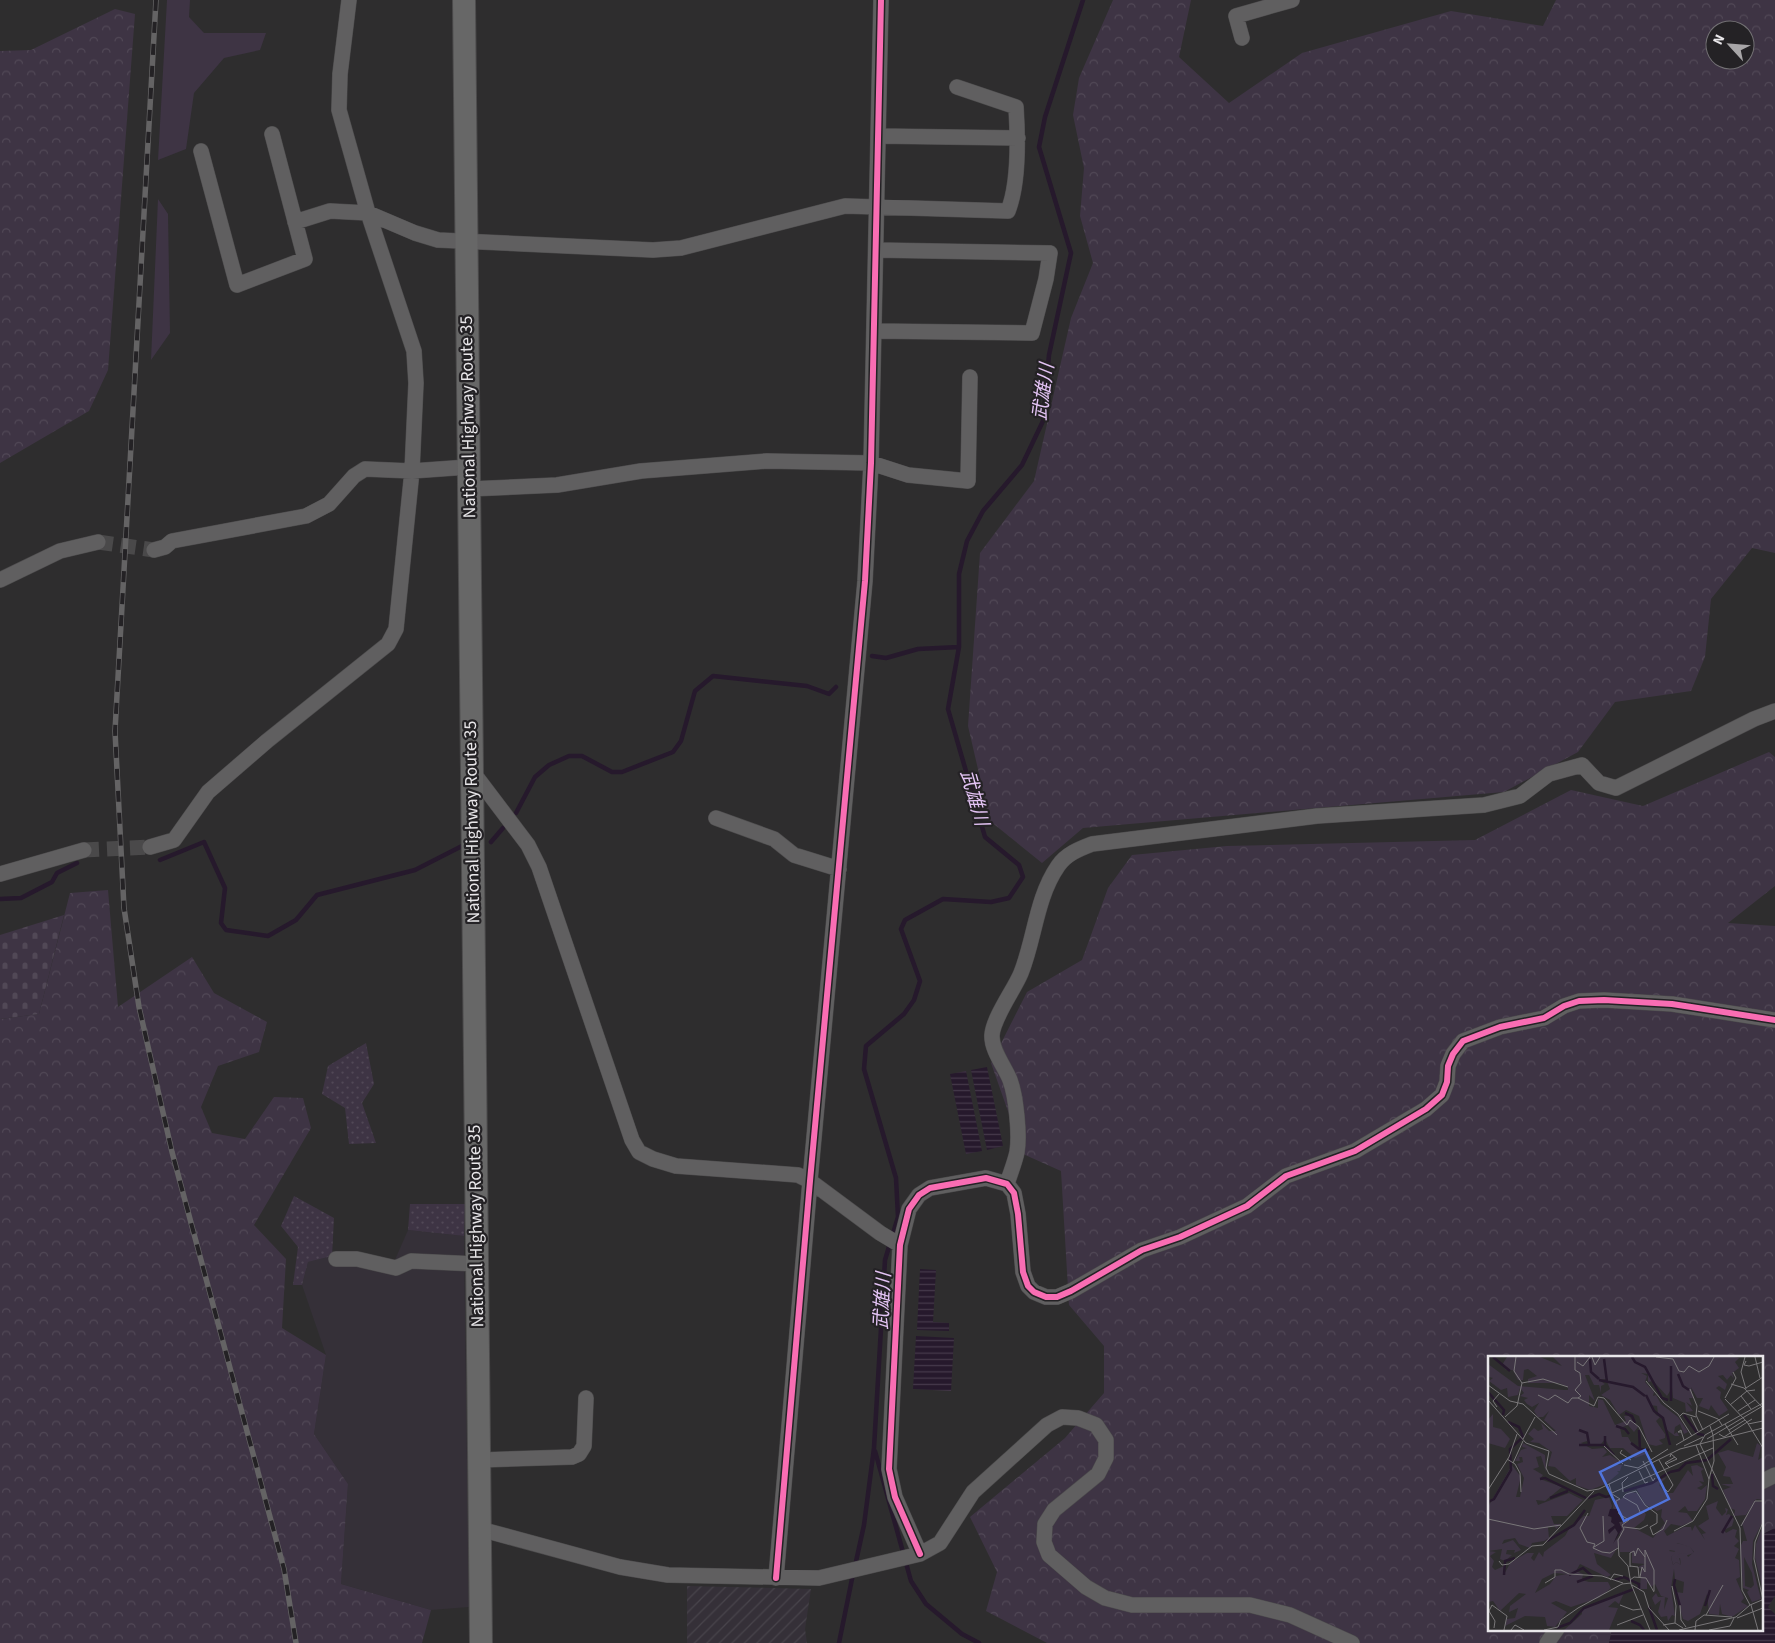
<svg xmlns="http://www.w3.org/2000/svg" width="1775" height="1643" viewBox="0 0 1775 1643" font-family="'Source Sans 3','Noto Sans JP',sans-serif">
<defs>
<pattern id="industrial-furrows" width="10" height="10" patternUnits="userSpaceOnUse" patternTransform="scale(1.25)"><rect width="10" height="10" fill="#353038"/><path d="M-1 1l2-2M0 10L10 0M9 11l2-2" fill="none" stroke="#48444b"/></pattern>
<pattern id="forest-crowns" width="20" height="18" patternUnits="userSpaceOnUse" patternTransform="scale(1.25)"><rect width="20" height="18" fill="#3e3444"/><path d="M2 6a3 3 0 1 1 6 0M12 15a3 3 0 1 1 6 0" fill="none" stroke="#514856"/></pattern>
<pattern id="cemetery-stones" width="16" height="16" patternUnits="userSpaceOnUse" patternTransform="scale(1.25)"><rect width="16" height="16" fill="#3e3444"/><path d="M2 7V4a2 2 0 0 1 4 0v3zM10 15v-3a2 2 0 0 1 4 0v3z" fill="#514856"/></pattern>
<pattern id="garden-dots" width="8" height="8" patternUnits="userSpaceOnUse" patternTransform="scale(1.25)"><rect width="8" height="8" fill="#3e3444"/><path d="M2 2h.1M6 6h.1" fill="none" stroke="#514856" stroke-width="1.8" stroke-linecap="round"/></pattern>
<pattern id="water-rules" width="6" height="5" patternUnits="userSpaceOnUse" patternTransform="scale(1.25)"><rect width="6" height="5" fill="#26192c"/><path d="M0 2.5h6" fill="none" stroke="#463a4b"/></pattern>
</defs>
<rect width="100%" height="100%" fill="#2e2d2e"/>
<!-- built -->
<path fill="#353038" d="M 408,1230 L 464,1236 L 469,1607 L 431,1610 L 341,1584 L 348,1484 L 314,1434 L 326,1355 L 302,1285 L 308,1262 L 332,1256 L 394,1262 Z"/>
<!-- industrial -->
<path fill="url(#industrial-furrows)" d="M 687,1586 L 811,1589 L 805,1629 L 807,1643 L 687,1643 Z"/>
<!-- grass -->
<path fill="#3e3444" d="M 167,0 L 190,0 L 189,17 L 204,33 L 266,33 L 260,50 L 224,58 L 194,93 L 186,149 L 158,160 Z
M 158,199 L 168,214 L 170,333 L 151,360 Z"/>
<!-- forest -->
<path fill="url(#forest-crowns)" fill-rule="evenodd" d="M 1113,0 L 1191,0 L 1179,57 L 1229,103 L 1302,53 L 1451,11 L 1543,26 L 1556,0 L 1775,0 L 1775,553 L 1752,548 L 1711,599 L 1705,657 L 1691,691 L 1615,702 L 1578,752 L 1504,792 L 1083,828 L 1042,863 L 990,821 L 968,726 L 980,553 L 1034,481 L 1071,318 L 1093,263 L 1080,216 L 1084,168 L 1073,115 L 1079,78 ZM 1715,30 L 1745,30 L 1745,60 L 1715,60 Z
M 115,9 L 135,14 L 108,370 L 89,411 L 0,463 L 0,51 L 31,50 Z
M 1769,752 L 1775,757 L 1775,886 L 1728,923 L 1775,926 L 1775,1528 L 1761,1535 L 1761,1357 L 1489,1357 L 1489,1629 L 1612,1629 L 1609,1643 L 1047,1643 L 986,1611 L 997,1572 L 970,1517 L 1065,1438 L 1104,1393 L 1104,1346 L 1069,1305 L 1061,1171 L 1023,1154 L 991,1063 L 1027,992 L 1082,960 L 1108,888 L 1132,855 L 1227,846 L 1475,840 L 1571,790 L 1643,806 Z
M 108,890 L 118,1007 L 192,957 L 214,993 L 267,1022 L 259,1052 L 218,1066 L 201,1107 L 212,1133 L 245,1139 L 274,1097 L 303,1098 L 311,1128 L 254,1225 L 286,1259 L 282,1328 L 326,1355 L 314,1434 L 348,1484 L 341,1584 L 431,1610 L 422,1643 L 0,1643 L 0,1019 L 39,1014 L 70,893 Z"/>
<!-- cemetery -->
<path fill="url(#cemetery-stones)" d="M 64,915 L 39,1014 L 0,1019 L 0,935 Z"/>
<!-- garden -->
<path fill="url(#garden-dots)" d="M 366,1043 L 374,1084 L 362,1103 L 376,1143 L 349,1144 L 345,1108 L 322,1094 L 328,1066 Z
M 294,1196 L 334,1218 L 332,1256 L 308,1262 L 302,1285 L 293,1285 L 298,1247 L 281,1226 Z
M 410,1204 L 465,1204 L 464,1236 L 408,1230 Z"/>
<!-- water -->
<path fill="url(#water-rules)" d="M 987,1067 L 1003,1146 L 987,1150 L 971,1070 Z
M 966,1071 L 982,1151 L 966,1154 L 950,1074 Z
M 920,1269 L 936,1270 L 933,1322 L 949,1323 L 949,1331 L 917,1330 Z
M 916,1336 L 954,1338 L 951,1391 L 913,1389 Z
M 1775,1528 L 1775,1596 L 1768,1607 L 1775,1614 L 1775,1643 L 1609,1643 L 1612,1629 L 1761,1629 L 1761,1535 Z"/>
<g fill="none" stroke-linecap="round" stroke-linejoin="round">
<!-- stream -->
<path stroke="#26192c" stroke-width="4.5" d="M 872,656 L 886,658 L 918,649 L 959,647
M 516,813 L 535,777 L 549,765 L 569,756 L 582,756 L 612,772 L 622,772 L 673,752 L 681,741 L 695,691 L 713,676 L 807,686 L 829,694 L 836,687
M 491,842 L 503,828
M 160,860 L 204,842 L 225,888 L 221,923 L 226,930 L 268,936 L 296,920 L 317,895 L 415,870 L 462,846
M 0,899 L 21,898 L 52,882 L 57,873 L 77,863
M 875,1451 L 911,1581 L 926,1604 L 962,1634 L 979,1643
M 855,1566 L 864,1525 L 874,1448 L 885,1260 L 898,1217 L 896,1178 L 864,1069 L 866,1046 L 904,1014 L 914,1000 L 920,981 L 901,929 L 905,920 L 943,899 L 991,902 L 1009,898 L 1023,877 L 1019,865 L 985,837 L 948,709 L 959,647 L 959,574 L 967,541 L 983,511 L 1022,465 L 1043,421 L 1049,355 L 1071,253 L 1039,147 L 1045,117 L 1083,0
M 839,1643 L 853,1574"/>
<!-- minor-tunnel -->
<path stroke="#4a494a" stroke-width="15" stroke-dasharray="15 8" stroke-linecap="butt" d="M 98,542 L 154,550
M 84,850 L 150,847"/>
<defs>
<path id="minor" d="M 1242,38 L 1236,16 L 1292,0
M 878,136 L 1018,138
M 201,151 L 237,285 L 305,259 L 272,134
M 295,222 L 330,211 L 368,213 L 415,233 L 438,240 L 653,250 L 681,248 L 845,206 L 1008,211 C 1019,183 1018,138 1016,107 L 957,87
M 874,331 L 1032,333 L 1046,279 L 1050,253 L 876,250
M 469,489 L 557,485 L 641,471 L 767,461 L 871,463 L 908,475 L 968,481 L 970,377
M 154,550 L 165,547 L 172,541 L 306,516 L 329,504 L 354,476 L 365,469 L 412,471 L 468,467
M 0,580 L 60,551 L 98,542
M 472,771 L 528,845 L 539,867 L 632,1140 L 639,1152 L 653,1159 L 676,1166 L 798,1175 L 810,1181 L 880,1233 L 900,1245
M 716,818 L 774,839 L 794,855 L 839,869
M 150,847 L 174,840 L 208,792 L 267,741 L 388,644 L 396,629 L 412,471 L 416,383 L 414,351 L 368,213 L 339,110 L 340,74 L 349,0
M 0,874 L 84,850
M 1007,1184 C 1010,1174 1015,1162 1017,1152 C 1020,1135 1016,1096 1010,1080 C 1005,1067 991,1050 992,1035 C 993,1018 1014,990 1021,973 C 1035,938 1036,898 1058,866 C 1066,854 1079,849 1092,844 L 1317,816 L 1484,805 L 1520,796 L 1549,774 L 1582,765 L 1599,783 L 1616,788 L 1754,719 L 1775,711
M 336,1259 L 357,1259 L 396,1268 L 411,1261 L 477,1264
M 480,1460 L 572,1457 L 579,1454 L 584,1446 L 586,1398
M 1761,1482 L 1775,1475
M 480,1529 L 620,1567 L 668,1575 L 819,1578 L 920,1554 L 940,1543 L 973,1492 L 1047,1425 L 1062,1417 L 1078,1418 L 1096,1425 L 1106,1440 L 1106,1458 L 1098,1474 L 1054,1510 L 1045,1524 L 1044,1542 L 1049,1555 L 1086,1587 L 1105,1598 L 1132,1605 L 1250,1605 L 1290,1615 L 1352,1643
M 920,1554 L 895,1497 L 889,1469 L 900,1245 L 909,1209 L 919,1195 L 930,1188 L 986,1178 L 1007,1184 L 1014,1193 L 1018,1214 L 1023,1272 L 1028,1286 L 1034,1292 L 1046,1297 L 1057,1297 L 1071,1291 L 1142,1250 L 1180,1237 L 1247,1206 L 1286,1176 L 1355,1151 L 1426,1109 L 1442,1095 L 1447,1082 L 1448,1066 L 1453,1054 L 1463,1041 L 1500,1027 L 1544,1018 L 1564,1006 L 1579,1001 L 1604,1000 L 1672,1004 L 1775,1020
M 776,1578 L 810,1181 L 865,581 L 871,463 L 881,0
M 1547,1643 L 1557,1629"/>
<path id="highway" d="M 464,0 L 481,1643"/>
</defs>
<!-- minor casing -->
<use href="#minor" stroke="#4c4b4c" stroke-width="16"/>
<!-- highway casing -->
<use href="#highway" stroke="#4c4b4c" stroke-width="24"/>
<!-- minor -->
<use href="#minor" stroke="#605f60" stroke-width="15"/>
<!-- highway -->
<use href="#highway" stroke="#676767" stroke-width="22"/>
<defs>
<path id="rail" d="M 156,0 L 115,731 L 124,908 L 139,1007 L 172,1152 L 284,1569 L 296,1643"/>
</defs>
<!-- rail casing -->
<use href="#rail" stroke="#646364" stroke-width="5.5"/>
<!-- rail -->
<use href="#rail" stroke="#242225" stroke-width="4" stroke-dasharray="11" stroke-linecap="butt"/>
<defs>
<path id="cycleway" d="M 920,1554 L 895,1497 L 889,1469 L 900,1245 L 909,1209 L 919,1195 L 930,1188 L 986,1178 L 1007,1184 L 1014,1193 L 1018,1214 L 1023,1272 L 1028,1286 L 1034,1292 L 1046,1297 L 1057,1297 L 1071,1291 L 1142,1250 L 1180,1237 L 1247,1206 L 1286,1176 L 1355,1151 L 1426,1109 L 1442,1095 L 1447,1082 L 1448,1066 L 1453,1054 L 1463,1041 L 1500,1027 L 1544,1018 L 1564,1006 L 1579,1001 L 1604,1000 L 1672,1004 L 1775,1020
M 776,1578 L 810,1181 L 865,581 L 871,463 L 881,0"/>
</defs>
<!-- cycleway casing -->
<use href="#cycleway" stroke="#242225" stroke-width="9"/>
<!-- cycleway -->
<use href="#cycleway" stroke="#f96db3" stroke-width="6"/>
</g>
<g text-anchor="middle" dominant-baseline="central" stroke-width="4.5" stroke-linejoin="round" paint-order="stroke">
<!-- street labels -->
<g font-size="18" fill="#e9e7ea" stroke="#242225">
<text transform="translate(468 417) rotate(-91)">National Highway Route 35</text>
<text transform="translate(472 822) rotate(-91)">National Highway Route 35</text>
<text transform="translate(476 1226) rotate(-91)">National Highway Route 35</text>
</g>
<!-- water labels -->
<g font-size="19" font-style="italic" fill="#e3c3f4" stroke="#242225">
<text transform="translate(1044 392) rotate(-82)">武雄川</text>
<text transform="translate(974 798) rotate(74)">武雄川</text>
<text transform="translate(883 1301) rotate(-87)">武雄川</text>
</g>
</g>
<!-- overview -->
<g transform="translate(1488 1356)">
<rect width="275" height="275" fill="#2e2d2e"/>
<path d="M 188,187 L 202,190 L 206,197 L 191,202 L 193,209 L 188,206 L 185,209 L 183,201 L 187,195 L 181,194 Z" fill="#3e3444"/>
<path d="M 0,1 L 0,8 L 30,30 L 76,34 L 80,34 L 80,31 L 71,27 L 40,27 L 40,23 L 49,20 L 40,13 L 36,14 L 35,24 L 30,24 L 25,14 L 18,14 L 14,9 L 19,1 L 52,1 L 74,10 L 65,1 L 247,1 L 251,2 L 247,6 L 251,12 L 244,17 L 246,23 L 243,19 L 239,24 L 235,19 L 230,20 L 239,28 L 237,34 L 231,30 L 228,32 L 233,36 L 232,42 L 240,54 L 231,60 L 223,49 L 221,54 L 211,50 L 215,42 L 209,42 L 203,31 L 205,42 L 201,42 L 204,50 L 198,46 L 205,55 L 198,56 L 197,47 L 185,42 L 184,32 L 179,40 L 165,25 L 160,26 L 160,18 L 153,17 L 159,20 L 157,26 L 166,36 L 165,40 L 168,39 L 173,48 L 190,61 L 200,76 L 196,78 L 192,68 L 187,71 L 186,78 L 189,76 L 191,80 L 187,80 L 179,74 L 175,62 L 170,58 L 169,50 L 162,49 L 168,59 L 172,61 L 168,65 L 177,78 L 177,82 L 171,84 L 175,88 L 168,90 L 160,88 L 151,60 L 138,54 L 131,59 L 122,44 L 113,39 L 122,33 L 118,23 L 111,24 L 117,28 L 113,30 L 113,37 L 111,29 L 106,29 L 101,19 L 97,19 L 107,45 L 101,39 L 101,50 L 110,52 L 110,43 L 115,44 L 127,69 L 138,65 L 136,60 L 141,60 L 150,71 L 146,76 L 140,69 L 132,72 L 134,81 L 140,81 L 144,88 L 158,98 L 147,102 L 135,92 L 122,92 L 117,83 L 113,88 L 102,89 L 99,85 L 93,87 L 104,93 L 116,92 L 119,96 L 114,101 L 122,99 L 131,105 L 129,109 L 134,109 L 132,115 L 129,115 L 131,117 L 118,128 L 102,134 L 88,129 L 88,122 L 82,125 L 67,111 L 60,110 L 64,96 L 51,87 L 42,86 L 46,83 L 40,78 L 46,72 L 50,75 L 55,73 L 53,67 L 61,75 L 68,75 L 56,64 L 61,55 L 55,61 L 50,61 L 46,55 L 51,47 L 44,51 L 39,48 L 36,44 L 40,42 L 32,40 L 36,37 L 32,32 L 30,39 L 20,41 L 19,32 L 13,34 L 1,25 L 5,22 L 1,21 L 0,24 ZM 5,58 L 5,71 L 13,73 L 22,83 L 17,92 L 0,87 L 0,64 ZM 35,87 L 57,99 L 58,116 L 53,100 L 48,101 L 51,111 L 45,113 L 55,119 L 52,123 L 74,131 L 57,145 L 48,144 L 50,149 L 81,137 L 95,144 L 79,160 L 63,160 L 66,168 L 73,168 L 68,173 L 67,170 L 60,171 L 61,182 L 56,185 L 44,187 L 42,192 L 31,188 L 27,182 L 16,184 L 14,188 L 25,184 L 33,194 L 26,197 L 27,194 L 19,194 L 18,198 L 24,199 L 17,205 L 12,203 L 14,193 L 1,195 L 8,196 L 2,200 L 6,205 L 4,211 L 7,214 L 16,210 L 16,218 L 23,206 L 39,197 L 46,197 L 43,202 L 46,205 L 51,196 L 55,201 L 56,196 L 77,180 L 81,173 L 96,160 L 101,160 L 107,144 L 121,141 L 124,150 L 121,158 L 127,169 L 122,176 L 127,172 L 130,177 L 127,185 L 132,180 L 131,166 L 136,166 L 137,162 L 125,152 L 126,143 L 133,143 L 141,136 L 149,137 L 160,153 L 159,156 L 155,155 L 158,158 L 156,164 L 146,172 L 165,182 L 177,167 L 173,161 L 174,153 L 169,155 L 157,148 L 148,132 L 179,121 L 171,129 L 177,137 L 185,137 L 200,114 L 205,120 L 203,110 L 209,109 L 216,113 L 213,115 L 216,126 L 211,125 L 215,129 L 209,132 L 213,134 L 219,129 L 217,143 L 209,155 L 200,155 L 197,150 L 190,156 L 199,157 L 205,165 L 193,170 L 183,168 L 176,175 L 179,180 L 196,171 L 203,171 L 204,175 L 207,169 L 217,184 L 214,178 L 218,177 L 210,170 L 221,163 L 218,150 L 230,145 L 228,152 L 234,160 L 238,156 L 237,152 L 240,153 L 238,159 L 241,158 L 246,163 L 244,170 L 236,174 L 238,177 L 245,173 L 249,174 L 247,181 L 251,185 L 246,190 L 251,193 L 247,202 L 251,204 L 252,221 L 248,223 L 256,242 L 253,246 L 260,250 L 244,261 L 234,258 L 232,248 L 231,259 L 221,258 L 219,238 L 212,258 L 200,265 L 195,263 L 188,239 L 188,236 L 195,237 L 196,226 L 187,223 L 186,213 L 183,232 L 187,260 L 184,259 L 180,265 L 179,260 L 173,261 L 170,256 L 173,244 L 167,249 L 164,242 L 168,237 L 170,241 L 177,241 L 176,254 L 180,242 L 173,240 L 167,228 L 163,231 L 159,226 L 159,233 L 152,233 L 153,213 L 150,211 L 157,208 L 144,207 L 144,196 L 132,196 L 131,189 L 123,202 L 106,197 L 109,208 L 123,219 L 119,221 L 92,208 L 88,215 L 95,218 L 94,224 L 101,226 L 120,226 L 123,232 L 111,242 L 83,251 L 68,245 L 63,247 L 79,256 L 67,271 L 59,270 L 57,261 L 37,260 L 17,270 L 19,263 L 27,262 L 30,252 L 21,256 L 22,250 L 38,238 L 31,237 L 12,255 L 5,245 L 0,246 L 0,151 L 24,109 L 33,121 L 28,141 L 32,141 L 36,122 L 29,108 L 35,106 L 34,101 L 31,101 L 32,105 L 27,105 L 33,94 L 39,92 L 34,91 ZM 189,187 L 202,191 L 206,196 L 200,201 L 198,197 L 191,198 L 188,204 L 192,202 L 193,209 L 188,206 L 185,209 L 183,201 L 188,196 L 181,195 ZM 66,217 L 79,218 L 68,220 L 62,228 L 47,237 L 54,223 ZM 269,87 L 273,90 L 270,104 L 275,101 L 275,144 L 269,143 L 266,145 L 275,146 L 275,165 L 265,185 L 264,208 L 273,243 L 264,246 L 259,236 L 261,234 L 255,232 L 252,191 L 255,185 L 259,185 L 254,167 L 265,148 L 258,159 L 246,160 L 247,154 L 242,152 L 235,134 L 243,131 L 233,128 L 245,128 L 242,121 L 235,120 L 238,111 L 230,97 L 240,94 L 265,101 ZM 256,201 L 264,217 L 266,229 L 263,232 L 257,230 ZM 275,169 L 275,230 L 274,230 L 267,202 L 268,188 ZM 137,235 L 131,248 L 127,245 L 120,251 L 130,252 L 121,274 L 76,274 L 94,258 L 94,254 Z" fill="#3e3444" fill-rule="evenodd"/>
<path d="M 122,153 L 129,153 L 132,161 L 139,164 L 131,166 L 134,173 L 125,188 L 130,177 L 127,172 L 121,178 L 120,174 L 127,169 L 123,166 L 124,161 L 120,160 Z" fill="#26192c"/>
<path fill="none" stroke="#26192c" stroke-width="2.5" d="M 5,1 L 22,15M 144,1 L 147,6 L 157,11 L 174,42 L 180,44M 102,3 L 103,16 L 111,23M 116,3 L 119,26M 190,18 L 195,30 L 201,34M 111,24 L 145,31 L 157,40M 0,36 L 16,54 L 15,59M 158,39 L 166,55 L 175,62 L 182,89M 183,45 L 183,10M 137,57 L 144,60 L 147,67M 196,59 L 210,78 L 216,79M 128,70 L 137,73 L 141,78M 91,74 L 99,77 L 101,88M 151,74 L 152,93M 117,80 L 117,89 L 126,99M 143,87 L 151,93 L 161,94M 91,89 L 117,89M 182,116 L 191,114 L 198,107 L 219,104 L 243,83M 224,118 L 225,130 L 230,133M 52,123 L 57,122 L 98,142M 136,135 L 164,127 L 182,116M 62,142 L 80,135M 100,142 L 111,138 L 118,141 L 125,139M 0,146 L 6,143 L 23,114 L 22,93 L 35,81 L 31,71 L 20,66M 234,177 L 244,160M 59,185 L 86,169 L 97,154M 16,219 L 17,205 L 27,202M 81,219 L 95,212 L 104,220M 187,223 L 186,229 L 192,250M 126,224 L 136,221 L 151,228 L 151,234M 89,226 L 105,220M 217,250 L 222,234M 161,251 L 169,274M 143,265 L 152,269 L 156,274M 69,272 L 82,267 L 96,252 L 146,233"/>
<path fill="none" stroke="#797779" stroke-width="1" d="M 28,1 L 26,15 L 34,27M 87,1 L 87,14 L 92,17 L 93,27 L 87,34 L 93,40 L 90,42M 104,1 L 107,9 L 112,1M 168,1 L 185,3 L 191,15 L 196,16 L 201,10 L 211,16 L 221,10 L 226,1M 257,1 L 253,16 L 258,33M 267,1 L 272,22M 258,5 L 256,9 L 261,10 L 275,6M 89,6 L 95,10 L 102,1M 158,25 L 176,47 L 190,58 L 204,80M 34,27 L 55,23 L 80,31M 243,28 L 256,32 L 275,52M 0,29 L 22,45 L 35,48 L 69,79M 258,32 L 275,21M 202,33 L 209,50 L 208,59 L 215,74M 50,39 L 60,44 L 67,39 L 80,47 L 84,42 L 90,42 L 106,50 L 110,41 L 116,42 L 139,69 L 142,64 L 151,71 L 164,96M 253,40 L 263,53M 237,42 L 248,22 L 245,16M 237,43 L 259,66 L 275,92M 0,44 L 38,87 L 61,95 L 58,112 L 61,118 L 99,135 L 111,133 L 192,93 L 275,72M 242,49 L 259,35 L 267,34M 9,51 L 5,45 L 11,38M 210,55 L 230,63 L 234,69M 250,55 L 267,44M 192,60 L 195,57 L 208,61M 17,61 L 29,50 L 34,27M 203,61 L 210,75M 237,68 L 250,89M 260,68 L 275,65M 241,74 L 257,64M 193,76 L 190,76 L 193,74 L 194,78 L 196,84M 231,78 L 236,81 L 264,63M 35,83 L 47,61M 219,83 L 273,51M 212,88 L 217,79 L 275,47M 188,89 L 241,58M 116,90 L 135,108M 196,90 L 215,81M 134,94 L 132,97 L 143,104M 19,103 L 27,108 L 32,117 L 33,136M 171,104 L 185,129M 155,105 L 165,125 L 167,122M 25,107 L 35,85M 178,108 L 189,103 L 183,98 L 182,101M 136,109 L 150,112 L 180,93M 182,112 L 177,107 L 187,101M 151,115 L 157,127 L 160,126M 221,123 L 226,105 L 225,79 L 222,70M 121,128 L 124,138 L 132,143 L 128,145 L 131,158 L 141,164 L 134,169 L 136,173 L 130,184 L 131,200 L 140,210 L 143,228 L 162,274M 173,129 L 180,136 L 185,129M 0,134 L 21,101 L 29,78M 135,136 L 134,127 L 140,121M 124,137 L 225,92M 138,138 L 148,135 L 157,149 L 169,158 L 169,167 L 162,171 L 165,179M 138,138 L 135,141 L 149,149 L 153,158M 100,157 L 92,172 L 99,186 L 107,188 L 105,192 L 114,196 L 122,197 L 130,192M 0,163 L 46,173 L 73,169M 275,166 L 267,186 L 266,203 L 275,244M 253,170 L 267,145 L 275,145M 136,171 L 152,173 L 160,169M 186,175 L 205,165 L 219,143 L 221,123 L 208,89M 165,179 L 175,173 L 179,164M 106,191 L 116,185 L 115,160M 11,205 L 14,209 L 21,208 L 44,190 L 55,189 L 106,135M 142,210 L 150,211 L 151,221M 142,211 L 142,197 L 146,195 L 147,200 L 150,192 L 157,201M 152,221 L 154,211 L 157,216 L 157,194 L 166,214 L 166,235M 122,224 L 126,218 L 135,220M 142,224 L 146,221 L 158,222 L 166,236M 57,227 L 67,221 L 67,214 L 73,214 L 81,218 L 114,220 L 135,227M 144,229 L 156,236 L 161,252 L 181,274M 184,230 L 188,250 L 187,267M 132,249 L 145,254 L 153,253M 192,249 L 193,264 L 198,271M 262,249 L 274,244 L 275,247M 263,249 L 270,274M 218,259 L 235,229M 249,262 L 275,252M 129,269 L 155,259M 175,269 L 187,267 L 195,272M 6,272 L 7,265 L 1,255 L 4,249 L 19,260 L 16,274M 23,274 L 27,269 L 36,274M 56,274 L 70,271 L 73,264 L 90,252 L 134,228 L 143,227M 191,274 L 248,261 L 262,249 L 254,234 L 252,172 L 212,88M 207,274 L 208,265 L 216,259 L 244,261M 221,274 L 242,270 L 246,262"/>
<path fill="#5074dc" fill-opacity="0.15" stroke="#5074dc" stroke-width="2.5" d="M 157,94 L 181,143 L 136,165 L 112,116 Z"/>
<rect width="275" height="275" fill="none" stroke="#e9e7ea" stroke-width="2.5"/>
</g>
<!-- north arrow -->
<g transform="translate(1730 45) rotate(296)"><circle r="24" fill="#242225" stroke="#737174"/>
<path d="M0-4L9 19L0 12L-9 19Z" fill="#a8a6a8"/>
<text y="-8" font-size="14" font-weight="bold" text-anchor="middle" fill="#e9e7ea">N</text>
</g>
</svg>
